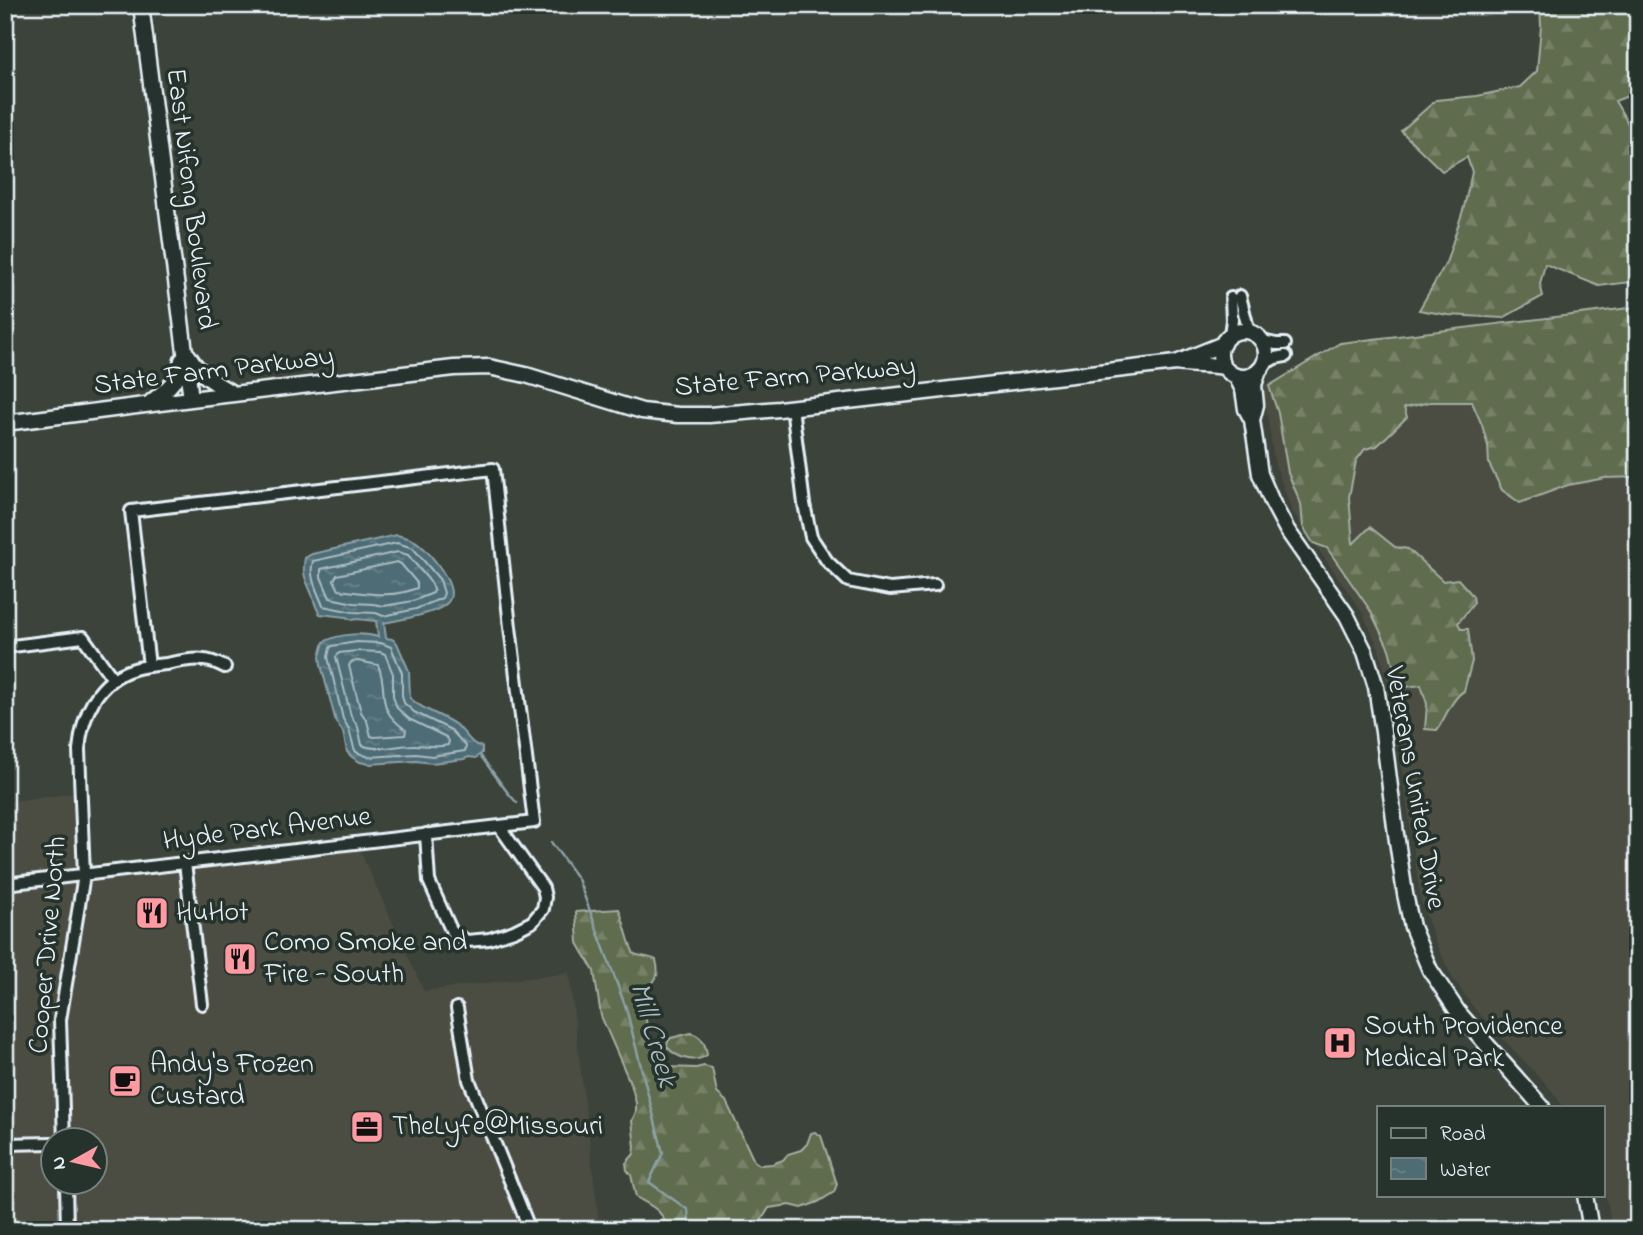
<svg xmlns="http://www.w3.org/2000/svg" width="1643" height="1235" viewBox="0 0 1643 1235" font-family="'Indie Flower',sans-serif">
<defs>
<pattern id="forest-firs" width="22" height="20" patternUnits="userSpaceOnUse" patternTransform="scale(1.75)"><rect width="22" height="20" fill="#5f6c4d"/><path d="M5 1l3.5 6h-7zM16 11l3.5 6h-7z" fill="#768167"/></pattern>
<pattern id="water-ripples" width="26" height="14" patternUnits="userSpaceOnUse" patternTransform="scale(1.75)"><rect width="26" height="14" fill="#4e6c74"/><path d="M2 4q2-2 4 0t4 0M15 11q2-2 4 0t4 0" fill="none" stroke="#688189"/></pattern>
</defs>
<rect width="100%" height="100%" fill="#3c433a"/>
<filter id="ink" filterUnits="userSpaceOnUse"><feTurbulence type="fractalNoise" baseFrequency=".0143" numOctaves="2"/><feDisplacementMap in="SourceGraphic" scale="14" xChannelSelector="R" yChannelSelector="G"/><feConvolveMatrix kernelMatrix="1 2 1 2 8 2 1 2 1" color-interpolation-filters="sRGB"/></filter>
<g filter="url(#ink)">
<!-- built -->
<path fill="#4b4e43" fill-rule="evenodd" d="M 1638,331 L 1638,1230 L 1612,1230 L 1609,1210 L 1603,1186 L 1603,1107 L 1563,1107 L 1554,1093 L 1474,1008 L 1452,977 L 1435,941 L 1421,901 L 1392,701 L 1379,649 L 1362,612 L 1292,511 L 1274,461 L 1263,384 Z
M 84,792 L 89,868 L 359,837 L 361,853 L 424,991 L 569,973 L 600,1230 L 5,1230 L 5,802 ZM 52,1140 L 94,1140 L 94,1182 L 52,1182 Z"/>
<!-- forest -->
<path fill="url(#forest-firs)" stroke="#a4aea2" stroke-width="2" d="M 1540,5 L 1638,5 L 1638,92 L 1615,101 L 1629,125 L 1638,123 L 1638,281 L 1599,286 L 1545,264 L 1540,284 L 1543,296 L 1503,318 L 1448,315 L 1419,310 L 1446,263 L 1464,207 L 1472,172 L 1467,157 L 1442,171 L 1401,131 L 1436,100 L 1477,96 L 1520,87 L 1537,71 L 1541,26 Z
M 1638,307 L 1638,477 L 1605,478 L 1568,485 L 1520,503 L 1502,490 L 1489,464 L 1488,446 L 1482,425 L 1472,402 L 1430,402 L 1404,408 L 1407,417 L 1377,446 L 1365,449 L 1356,461 L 1349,497 L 1353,544 L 1370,527 L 1395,547 L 1408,549 L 1443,581 L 1458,579 L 1473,596 L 1474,603 L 1458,623 L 1461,629 L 1468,629 L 1472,661 L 1464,691 C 1453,697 1445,718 1437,730 L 1425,729 L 1427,704 L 1421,685 L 1399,688 L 1389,649 L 1370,610 L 1327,548 L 1313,543 L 1303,527 L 1301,504 L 1288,473 L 1278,413 L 1269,386 L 1340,343 Z
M 619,909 C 625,924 627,939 634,954 C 642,957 649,956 656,960 C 662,983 650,978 646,997 C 642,1010 650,1046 657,1058 C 658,1061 662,1065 665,1067 L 696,1068 L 704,1066 L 712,1068 L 717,1093 L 726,1101 L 754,1161 L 760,1165 L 772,1164 L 783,1160 L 788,1154 L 801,1150 L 807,1144 L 811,1133 L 815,1132 L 821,1136 L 837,1184 L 834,1192 L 818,1202 L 802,1208 L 790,1205 L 769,1208 L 759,1224 L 759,1230 L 666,1230 C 665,1210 651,1206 636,1197 L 631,1175 L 627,1170 L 626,1163 L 634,1154 L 635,1147 L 632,1121 L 636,1112 L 636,1103 L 632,1087 L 601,1016 L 594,971 L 578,943 L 576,912 Z
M 691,1033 C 702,1036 706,1044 707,1055 C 694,1064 677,1058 667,1047 L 668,1041 L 671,1038 Z"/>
<!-- water -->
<path fill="url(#water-ripples)" stroke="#8ca1a9" stroke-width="2" d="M 397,535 C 404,537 412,538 418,543 C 429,552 462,589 447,603 C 437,614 399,620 384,623 L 386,638 L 392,639 L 397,643 L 409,671 L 410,698 C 423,711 441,714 456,725 C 466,732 469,744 482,747 L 482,753 L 476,758 L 469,757 L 464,759 L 432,763 L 416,761 L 369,764 L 360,762 L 352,757 L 347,752 L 343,732 L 336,722 L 321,665 L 320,656 L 324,642 C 338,634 362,632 378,637 L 376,621 L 357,619 L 352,620 L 346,617 L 320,614 C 315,607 314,600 311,592 C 305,578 302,574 305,558 L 312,554 Z"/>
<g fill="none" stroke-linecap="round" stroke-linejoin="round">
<!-- shore -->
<path stroke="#aabcc3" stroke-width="2" d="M 397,543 L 413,548 L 440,580 L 444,593 L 442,598 L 416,609 L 383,616 L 376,613 L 353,612 L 323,606 C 318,592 308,577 313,561 Z
M 398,552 L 408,555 L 432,584 L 434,590 L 433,593 L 413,601 L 384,606 L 373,604 L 354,603 L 330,598 L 321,577 L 321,569 Z
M 397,562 L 401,564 L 417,583 L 417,588 C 390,599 367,593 339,590 L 334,580 L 337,575 Z
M 357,642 L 381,643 L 391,647 L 402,673 L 402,695 L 404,703 L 414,712 L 451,730 L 466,746 L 465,751 L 432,756 L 416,754 L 369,757 L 356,752 L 354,748 L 349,729 L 343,719 L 328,657 L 330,648 L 332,646 Z
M 357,651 L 380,652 L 385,654 L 393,674 L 393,696 L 397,708 L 409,719 L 446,737 L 449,741 L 448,745 C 435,748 427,745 414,745 C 398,745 377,752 362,745 L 358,727 L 351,716 L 336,657 L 339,653 Z
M 358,661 L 378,665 C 390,694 373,707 406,730 L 405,735 L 374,737 L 371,736 L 367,721 L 361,712 L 349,666 L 351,662 Z"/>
<!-- stream -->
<path stroke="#8ca1a9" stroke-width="2.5" d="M 480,755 L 508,793 L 517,803
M 551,842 L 578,879 L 626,1008 L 663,1153 L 649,1182 L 688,1210 L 690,1230"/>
<defs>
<path id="street" d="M 1240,296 L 1249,332
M 1230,335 L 1232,320 L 1231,298
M 1262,341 L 1276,344 L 1285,344
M 1264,364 L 1275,358 L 1286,356
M 792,407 L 804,504 L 811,537 L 827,561 L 848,581 L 890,589 L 935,585
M 5,647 L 83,637 L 113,679
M 426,834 L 429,881 L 452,932 L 467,941 L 489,939 L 514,931 L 532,922 L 543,909 L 545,897 L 543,888 L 499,826
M 185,863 L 202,1004
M 5,884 L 534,822 L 510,627 L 493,469 L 131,511 L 149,666
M 457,1008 L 469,1080 L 530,1230
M 64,1140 L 60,1020 L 84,875 L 79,750 C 82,715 97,680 134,669 C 144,666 156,665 166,664 C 178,662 192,658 204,660 C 211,660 219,664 225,667
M 5,1144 L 52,1143
M 66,1182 L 67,1230"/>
<path id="secondary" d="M 141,5 L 191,399
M1220 354a23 23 0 1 1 46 0a23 23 0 1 1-46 0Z
M 188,355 C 201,376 213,382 234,394
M 1176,363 C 1192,366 1208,364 1224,367
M 1236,376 L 1243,390 L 1246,409 L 1252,420 L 1260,474 L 1272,502 L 1287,530 L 1347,616 L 1365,652 L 1376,687 L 1383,732 L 1396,834 L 1405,894 L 1412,927 L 1421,949 L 1430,970 L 1458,1012 L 1542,1107
M 150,403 C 167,389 178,382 182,360
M 1252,420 L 1256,405 L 1254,385 L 1259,370
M 5,423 L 191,399 L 454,368 L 489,367 L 526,375 L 642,411 L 678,415 L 709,415 L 779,409 L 1176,363 L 1223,344
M 1585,1195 L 1591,1230"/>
</defs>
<!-- street casing -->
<use href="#street" stroke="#e8f1f8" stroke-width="16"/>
<!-- secondary casing -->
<use href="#secondary" stroke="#e8f1f8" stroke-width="19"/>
<!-- street -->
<use href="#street" stroke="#26332d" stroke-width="10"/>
<!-- secondary -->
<use href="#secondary" stroke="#26332d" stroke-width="14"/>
</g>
</g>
<!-- icons -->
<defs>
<symbol id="restaurant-square" viewBox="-11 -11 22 22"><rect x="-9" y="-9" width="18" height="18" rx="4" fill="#ff9aa2" stroke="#26332d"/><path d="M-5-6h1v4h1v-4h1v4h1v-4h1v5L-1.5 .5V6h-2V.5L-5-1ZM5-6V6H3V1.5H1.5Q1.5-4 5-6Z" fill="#111"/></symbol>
<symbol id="hospital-square" viewBox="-11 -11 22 22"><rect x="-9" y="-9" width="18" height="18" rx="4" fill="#ff9aa2" stroke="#26332d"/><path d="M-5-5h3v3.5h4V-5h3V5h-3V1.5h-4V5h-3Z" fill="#111"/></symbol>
<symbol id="cafe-square" viewBox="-11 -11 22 22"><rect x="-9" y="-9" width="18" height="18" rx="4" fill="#ff9aa2" stroke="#26332d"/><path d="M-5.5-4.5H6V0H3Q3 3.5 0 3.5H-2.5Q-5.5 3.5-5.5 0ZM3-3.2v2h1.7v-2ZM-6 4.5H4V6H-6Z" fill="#111"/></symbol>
<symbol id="office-square" viewBox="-11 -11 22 22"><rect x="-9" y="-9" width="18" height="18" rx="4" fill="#ff9aa2" stroke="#26332d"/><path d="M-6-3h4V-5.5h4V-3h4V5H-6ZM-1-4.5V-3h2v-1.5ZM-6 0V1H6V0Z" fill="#111"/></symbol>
</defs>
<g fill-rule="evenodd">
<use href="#restaurant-square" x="133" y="894" width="38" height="38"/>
<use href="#restaurant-square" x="221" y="940" width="38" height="38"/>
<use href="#hospital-square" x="1321" y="1024" width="38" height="38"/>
<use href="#cafe-square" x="106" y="1062" width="38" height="38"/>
<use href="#office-square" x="348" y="1108" width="38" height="38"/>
</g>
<g text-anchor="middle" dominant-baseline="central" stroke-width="7" stroke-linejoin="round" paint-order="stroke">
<!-- street labels -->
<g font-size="28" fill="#e8f1f8" stroke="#26332d">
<text transform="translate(190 199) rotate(83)">East Nifong Boulevard</text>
<text transform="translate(214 372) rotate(-7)">State Farm Parkway</text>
<text transform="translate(795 378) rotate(-5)">State Farm Parkway</text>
<text transform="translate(1414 788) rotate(80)">Veterans United Drive</text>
<text transform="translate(267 830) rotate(-7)">Hyde Park Avenue</text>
<text transform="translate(49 945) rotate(-85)">Cooper Drive North</text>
</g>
<!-- poi labels -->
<g font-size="28" fill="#e8f1f8" stroke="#26332d" text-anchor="start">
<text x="176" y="913">HuHot</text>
<text x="264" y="943">Como Smoke and<tspan x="264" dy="32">Fire - South</tspan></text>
<text x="1364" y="1027">South Providence<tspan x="1364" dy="32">Medical Park</tspan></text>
<text x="150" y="1065">Andy's Frozen<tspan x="150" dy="32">Custard</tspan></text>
<text x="392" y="1127">TheLyfe@Missouri</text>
</g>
<!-- water labels -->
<g font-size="30" font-style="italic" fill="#aabcc3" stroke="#26332d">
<text transform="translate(652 1035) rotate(74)">Mill Creek</text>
</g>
</g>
<!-- margin -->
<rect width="1643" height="1235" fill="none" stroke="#26332d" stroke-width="28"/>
<rect x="14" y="14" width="1615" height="1207" fill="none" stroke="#e8f1f8" stroke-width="2.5" filter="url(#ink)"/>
<!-- legend -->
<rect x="1377" y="1106" width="228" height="91" fill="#26332d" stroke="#747f7e" stroke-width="2"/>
<rect x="1391" y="1128" width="35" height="10" fill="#26332d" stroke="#747f7e" stroke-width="2"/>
<text x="1440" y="1140" font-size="21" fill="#e8f1f8">Road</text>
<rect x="1391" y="1158" width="35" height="21" fill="url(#water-ripples)" stroke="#747f7e" stroke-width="2"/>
<text x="1440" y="1176" font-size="21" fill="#e8f1f8">Water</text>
<!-- north arrow -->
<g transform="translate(74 1161) rotate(262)"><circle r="33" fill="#26332d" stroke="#747f7e" stroke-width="2"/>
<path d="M0-5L12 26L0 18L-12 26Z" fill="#ff9aa2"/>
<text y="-10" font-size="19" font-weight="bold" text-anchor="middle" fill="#e8f1f8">N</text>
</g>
</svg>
